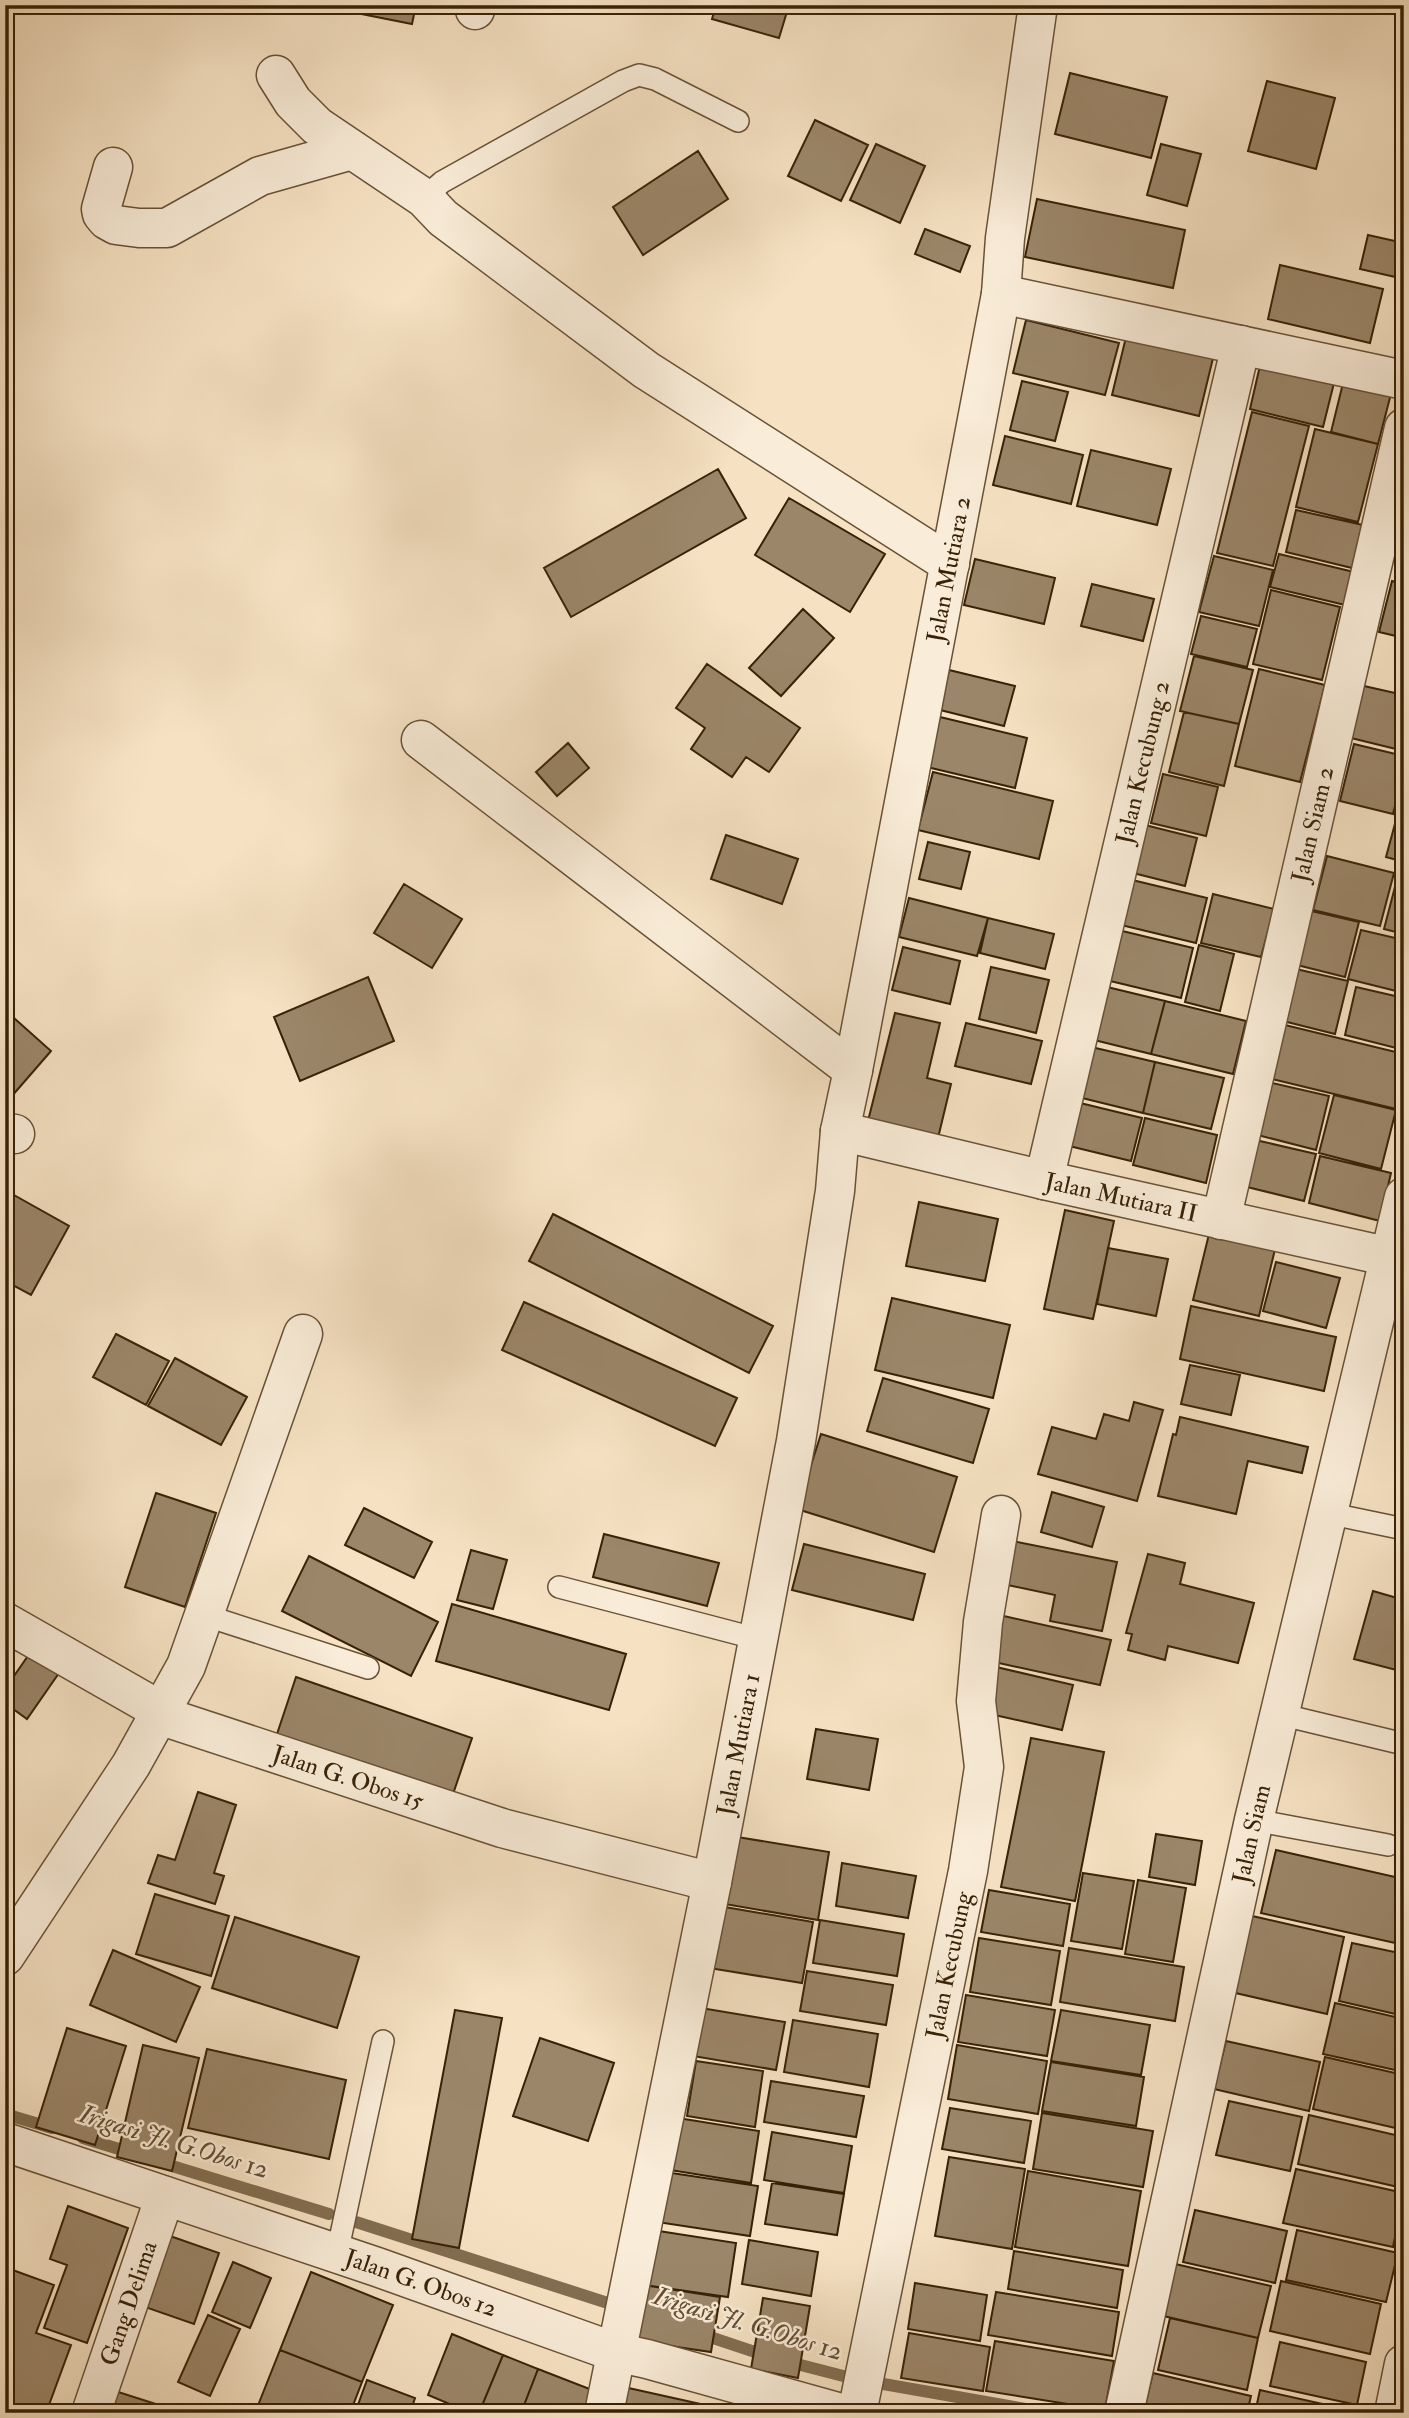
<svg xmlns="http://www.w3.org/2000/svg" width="1409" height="2418" viewBox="0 0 1409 2418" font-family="'IM FELL Double Pica',serif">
<rect width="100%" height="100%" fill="#f6e2c3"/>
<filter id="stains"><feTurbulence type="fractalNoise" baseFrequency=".00286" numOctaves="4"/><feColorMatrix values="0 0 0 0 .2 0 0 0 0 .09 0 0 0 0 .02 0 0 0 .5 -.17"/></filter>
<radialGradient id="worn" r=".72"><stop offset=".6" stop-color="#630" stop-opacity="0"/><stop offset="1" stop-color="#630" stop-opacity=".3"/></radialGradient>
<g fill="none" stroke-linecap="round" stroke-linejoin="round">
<!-- stream -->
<path stroke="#836e51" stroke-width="12" d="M 5,2114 L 52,2128
M 83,2138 L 132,2153
M 159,2162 L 329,2214
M 356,2222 L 614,2305
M 698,2333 L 767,2356
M 785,2361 L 855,2379
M 872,2382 L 1049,2413"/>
</g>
<!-- building -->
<path fill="#9b8669" stroke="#382207" stroke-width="2" d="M 342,5 L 416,5 L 412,24 L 341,10 Z
M 716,5 L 789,5 L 779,38 L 712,19 Z
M 1070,73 L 1167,97 L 1151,158 L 1055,134 Z
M 1267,81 L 1335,98 L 1316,169 L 1248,151 Z
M 815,120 L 868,145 L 841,201 L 788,176 Z
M 876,144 L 925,166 L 900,223 L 850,200 Z
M 1161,144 L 1201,154 L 1187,206 L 1147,195 Z
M 698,151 L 728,199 L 643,255 L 613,207 Z
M 1037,199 L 1185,230 L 1173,288 L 1025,257 Z
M 925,229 L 970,246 L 960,272 L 915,254 Z
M 1368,235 L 1404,243 L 1404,279 L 1360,269 Z
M 1280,265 L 1383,289 L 1370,343 L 1268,319 Z
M 1026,320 L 1119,343 L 1105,395 L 1013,373 Z
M 1127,333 L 1214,354 L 1199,416 L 1112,395 Z
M 1262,357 L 1336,375 L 1323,427 L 1250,409 Z
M 1345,375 L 1393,386 L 1378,444 L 1331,432 Z
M 1022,381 L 1068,392 L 1055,441 L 1010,430 Z
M 1252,412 L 1309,426 L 1273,566 L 1217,553 Z
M 1315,429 L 1378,444 L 1358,522 L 1296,507 Z
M 1005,436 L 1083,455 L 1071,504 L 993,485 Z
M 1091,450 L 1171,469 L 1157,525 L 1077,506 Z
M 718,469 L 746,518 L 571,617 L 544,568 Z
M 789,498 L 885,554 L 850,612 L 755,555 Z
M 1296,510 L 1363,525 L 1352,568 L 1286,552 Z
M 1404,548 L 1404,581 L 1396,579 Z
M 1279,554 L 1354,572 L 1345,605 L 1270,587 Z
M 1214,556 L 1273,570 L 1259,626 L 1199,612 Z
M 975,559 L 1055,578 L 1044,624 L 964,605 Z
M 1392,581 L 1404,584 L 1404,638 L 1379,632 Z
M 1092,584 L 1154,599 L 1143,641 L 1081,626 Z
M 1271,590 L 1340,607 L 1322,680 L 1253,664 Z
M 803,609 L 834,638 L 781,696 L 749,668 Z
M 1201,616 L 1257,629 L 1247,667 L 1191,654 Z
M 1194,656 L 1253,670 L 1239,724 L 1180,711 Z
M 707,664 L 800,728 L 769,772 L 746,757 L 732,777 L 691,749 L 705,728 L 676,708 Z
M 1259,669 L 1325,685 L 1300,782 L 1235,766 Z
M 949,670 L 1015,686 L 1004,726 L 940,710 Z
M 1364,686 L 1404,695 L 1404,751 L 1351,738 Z
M 1184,712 L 1239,724 L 1224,786 L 1169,772 Z
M 940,717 L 1027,738 L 1015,788 L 927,767 Z
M 568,743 L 589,768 L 557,796 L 536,772 Z
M 1354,744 L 1404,756 L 1404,770 L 1393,814 L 1340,801 Z
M 933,772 L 1053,801 L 1039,859 L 918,830 Z
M 1163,774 L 1218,787 L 1206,836 L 1151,823 Z
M 1396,820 L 1404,822 L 1404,862 L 1386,857 Z
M 1141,824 L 1197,838 L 1185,886 L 1129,872 Z
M 726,835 L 798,859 L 782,904 L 711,879 Z
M 928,842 L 970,852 L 961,889 L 919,879 Z
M 1327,856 L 1394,873 L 1380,926 L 1313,910 Z
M 1128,879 L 1207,898 L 1196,943 L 1117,924 Z
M 1397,879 L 1404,881 L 1404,934 L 1384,929 Z
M 404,884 L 462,919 L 432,968 L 374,933 Z
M 1213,894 L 1274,909 L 1261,957 L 1201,943 Z
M 909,898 L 988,918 L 977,956 L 899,937 Z
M 1307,910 L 1359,922 L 1345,977 L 1293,964 Z
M 988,918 L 1054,934 L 1045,969 L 980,953 Z
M 1118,930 L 1193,948 L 1181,998 L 1106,980 Z
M 1361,930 L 1404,940 L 1404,993 L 1348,979 Z
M 1199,945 L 1234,954 L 1220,1011 L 1185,1002 Z
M 903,947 L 960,961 L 950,1004 L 892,990 Z
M 991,967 L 1049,980 L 1036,1033 L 979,1019 Z
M 1296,969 L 1348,981 L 1335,1034 L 1283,1021 Z
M 368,977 L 394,1041 L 300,1081 L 274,1017 Z
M 1103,986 L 1165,1001 L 1151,1054 L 1090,1039 Z
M 1356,987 L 1404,998 L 1404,1050 L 1345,1035 Z
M 1165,1001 L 1246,1021 L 1233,1074 L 1151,1054 Z
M 5,1010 L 51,1051 L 5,1104 Z
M 895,1013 L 940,1023 L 927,1078 L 951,1084 L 938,1138 L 868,1121 Z
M 966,1023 L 1042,1041 L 1031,1084 L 955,1066 Z
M 1285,1025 L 1404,1054 L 1404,1078 L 1396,1109 L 1272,1079 Z
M 1087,1046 L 1155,1062 L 1143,1113 L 1074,1096 Z
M 1155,1062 L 1224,1078 L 1211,1129 L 1143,1113 Z
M 1263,1081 L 1329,1096 L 1316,1150 L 1250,1133 Z
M 1334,1095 L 1396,1110 L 1381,1169 L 1319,1153 Z
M 1076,1102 L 1142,1118 L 1131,1161 L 1065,1145 Z
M 1145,1118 L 1217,1135 L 1206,1183 L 1133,1165 Z
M 1251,1139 L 1316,1154 L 1304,1201 L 1239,1185 Z
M 1320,1156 L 1391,1173 L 1380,1221 L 1309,1203 Z
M 5,1190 L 69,1226 L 31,1295 L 5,1281 Z
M 919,1202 L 998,1219 L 985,1281 L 906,1266 Z
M 1065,1210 L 1114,1221 L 1093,1319 L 1044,1309 Z
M 553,1214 L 773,1326 L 749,1373 L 529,1261 Z
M 1210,1230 L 1276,1245 L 1259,1316 L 1193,1300 Z
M 1108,1248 L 1168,1259 L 1156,1316 L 1097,1304 Z
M 1276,1262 L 1340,1278 L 1326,1328 L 1263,1311 Z
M 892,1298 L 1010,1325 L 993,1398 L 875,1370 Z
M 524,1302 L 737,1398 L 715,1446 L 502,1350 Z
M 1191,1306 L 1336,1337 L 1324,1391 L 1180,1359 Z
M 116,1334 L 169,1361 L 146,1405 L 93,1377 Z
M 175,1358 L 247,1397 L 221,1445 L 148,1406 Z
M 1190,1365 L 1240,1375 L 1231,1415 L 1181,1404 Z
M 883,1378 L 989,1409 L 973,1463 L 867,1431 Z
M 1134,1402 L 1163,1410 L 1137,1501 L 1038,1474 L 1052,1427 L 1096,1439 L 1104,1414 L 1129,1421 Z
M 1180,1417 L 1308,1447 L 1302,1473 L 1248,1461 L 1236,1514 L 1158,1496 L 1173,1434 L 1176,1435 Z
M 821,1434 L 957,1477 L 934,1552 L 797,1509 Z
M 1052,1492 L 1104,1507 L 1092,1547 L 1041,1532 Z
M 156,1493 L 216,1513 L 185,1607 L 125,1587 Z
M 364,1508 L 432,1542 L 414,1578 L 345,1545 Z
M 604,1534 L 719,1563 L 707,1606 L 593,1577 Z
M 1012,1541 L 1117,1562 L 1102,1631 L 1050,1621 L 1055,1595 L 1003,1584 Z
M 804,1544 L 925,1574 L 913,1620 L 792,1590 Z
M 471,1550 L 507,1560 L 493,1609 L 457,1600 Z
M 1148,1554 L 1185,1563 L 1180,1584 L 1254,1603 L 1238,1663 L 1168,1646 L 1165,1660 L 1128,1650 L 1132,1634 L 1126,1633 Z
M 309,1556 L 438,1622 L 411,1676 L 282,1611 Z
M 1373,1591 L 1404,1600 L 1404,1672 L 1354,1659 Z
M 452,1604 L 626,1654 L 609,1710 L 436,1661 Z
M 995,1614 L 1111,1640 L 1100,1685 L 985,1660 Z
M 30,1653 L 59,1673 L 27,1719 L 5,1703 L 5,1689 Z
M 992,1666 L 1073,1685 L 1062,1730 L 981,1712 Z
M 296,1677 L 472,1738 L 452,1797 L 276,1737 Z
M 816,1729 L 878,1739 L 869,1790 L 807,1779 Z
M 1031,1738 L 1104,1752 L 1075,1901 L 1001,1887 Z
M 198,1792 L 236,1805 L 214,1873 L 224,1876 L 215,1904 L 148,1883 L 158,1855 L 175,1860 Z
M 1156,1834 L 1202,1841 L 1195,1885 L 1149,1877 Z
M 731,1836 L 829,1852 L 818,1920 L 719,1903 Z
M 1276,1850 L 1404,1879 L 1404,1945 L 1261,1913 Z
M 842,1863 L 916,1876 L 908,1918 L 836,1906 Z
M 1083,1873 L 1134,1881 L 1122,1949 L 1071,1941 Z
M 1138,1880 L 1186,1888 L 1173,1962 L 1125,1954 Z
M 989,1890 L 1070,1904 L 1063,1946 L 981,1932 Z
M 155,1894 L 229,1916 L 211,1976 L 136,1954 Z
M 719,1906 L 813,1922 L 802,1983 L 709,1968 Z
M 1248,1915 L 1344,1937 L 1327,2014 L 1231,1992 Z
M 235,1917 L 359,1957 L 337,2028 L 212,1988 Z
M 820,1920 L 904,1934 L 897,1976 L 813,1963 Z
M 979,1938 L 1060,1951 L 1051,2005 L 970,1992 Z
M 1352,1943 L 1404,1954 L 1404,2016 L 1339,2001 Z
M 1069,1948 L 1184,1967 L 1175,2021 L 1060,2002 Z
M 113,1950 L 200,1987 L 176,2042 L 90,2005 Z
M 807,1971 L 893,1985 L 886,2025 L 800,2011 Z
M 966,1995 L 1055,2010 L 1047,2056 L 958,2042 Z
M 1335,2003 L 1404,2019 L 1404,2072 L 1323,2054 Z
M 701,2008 L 785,2022 L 776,2070 L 693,2056 Z
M 455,2010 L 502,2018 L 459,2248 L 412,2239 Z
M 1061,2010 L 1150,2025 L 1141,2075 L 1051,2061 Z
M 793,2020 L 878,2034 L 869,2087 L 784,2072 Z
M 67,2028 L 126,2046 L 95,2145 L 36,2127 Z
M 540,2038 L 614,2063 L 588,2141 L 513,2116 Z
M 1226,2041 L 1320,2062 L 1309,2111 L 1214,2089 Z
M 143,2045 L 199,2058 L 172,2171 L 117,2157 Z
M 957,2045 L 1047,2061 L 1038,2114 L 948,2099 Z
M 207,2049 L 346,2080 L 329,2159 L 188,2128 Z
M 1325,2057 L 1404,2075 L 1404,2130 L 1313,2109 Z
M 696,2061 L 763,2071 L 755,2127 L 687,2116 Z
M 1051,2062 L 1144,2077 L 1136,2126 L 1042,2111 Z
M 771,2081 L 864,2096 L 856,2137 L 764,2122 Z
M 1229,2101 L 1302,2117 L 1290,2171 L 1216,2155 Z
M 950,2108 L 1031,2121 L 1024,2163 L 942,2149 Z
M 1042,2113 L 1153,2131 L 1143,2187 L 1033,2169 Z
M 1309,2115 L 1404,2137 L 1404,2161 L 1398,2187 L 1298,2164 Z
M 678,2118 L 759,2131 L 751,2183 L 670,2170 Z
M 772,2132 L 852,2146 L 844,2193 L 764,2180 Z
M 949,2157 L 1025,2169 L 1012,2249 L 935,2236 Z
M 1296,2169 L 1404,2193 L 1393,2247 L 1283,2223 Z
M 1028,2171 L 1141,2191 L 1128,2266 L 1015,2247 Z
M 665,2172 L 758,2186 L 750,2236 L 657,2222 Z
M 772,2183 L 844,2194 L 837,2235 L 765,2224 Z
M 68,2206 L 128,2228 L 87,2343 L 44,2328 L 67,2265 L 50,2259 Z
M 1195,2210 L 1287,2231 L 1275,2283 L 1183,2262 Z
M 646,2229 L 736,2243 L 728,2297 L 637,2284 Z
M 1297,2230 L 1398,2253 L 1386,2302 L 1286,2280 Z
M 170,2236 L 219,2253 L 194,2324 L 145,2307 Z
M 749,2240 L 818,2252 L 811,2296 L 742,2284 Z
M 1014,2251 L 1123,2270 L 1117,2308 L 1008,2289 Z
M 233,2262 L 271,2278 L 250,2328 L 212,2312 Z
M 1171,2263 L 1271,2286 L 1258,2338 L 1159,2315 Z
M 10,2269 L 54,2285 L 36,2333 L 71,2345 L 46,2413 L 15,2413 L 5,2409 L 5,2281 Z
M 311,2272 L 393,2305 L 362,2382 L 280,2350 Z
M 1281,2281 L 1381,2304 L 1370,2354 L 1270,2331 Z
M 915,2283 L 987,2295 L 980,2341 L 908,2329 Z
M 637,2284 L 720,2297 L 711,2352 L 629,2340 Z
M 996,2292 L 1119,2312 L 1112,2356 L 988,2335 Z
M 763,2298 L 810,2306 L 798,2378 L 751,2369 Z
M 208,2315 L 240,2329 L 210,2396 L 178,2382 Z
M 1170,2318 L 1258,2338 L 1247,2390 L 1158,2370 Z
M 909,2333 L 990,2347 L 983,2391 L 901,2378 Z
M 452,2334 L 503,2355 L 479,2413 L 471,2413 L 428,2395 Z
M 995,2341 L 1114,2361 L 1105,2410 L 986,2391 Z
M 1280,2342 L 1366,2362 L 1357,2405 L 1270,2386 Z
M 280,2350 L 362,2382 L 350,2413 L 255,2413 Z
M 503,2355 L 538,2369 L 521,2413 L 479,2413 Z
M 538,2369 L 600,2393 L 592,2413 L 521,2413 Z
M 1153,2373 L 1251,2396 L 1247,2413 L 1143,2413 Z
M 367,2380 L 415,2398 L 410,2413 L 355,2413 Z
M 615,2385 L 741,2413 L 609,2413 Z
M 1260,2390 L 1363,2413 L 1255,2413 Z
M 115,2391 L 184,2413 L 108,2413 Z
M 433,2405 L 455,2413 L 430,2413 Z"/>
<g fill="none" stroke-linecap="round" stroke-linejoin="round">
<defs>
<path id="service" d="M 424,198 L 442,182 L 623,81 L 639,75 L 655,79 L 738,121
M 1327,1513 L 1404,1529
M 559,1587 L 758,1639
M 204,1615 L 368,1668
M 1279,1714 L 1404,1744
M 1254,1820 L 1388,1845
M 337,2253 L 383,2041"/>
<g id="minor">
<path d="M 475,10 L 476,5"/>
<path d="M 276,75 L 293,102 L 317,126 L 424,198 L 443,218 L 646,370 L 950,564"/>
<path d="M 113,167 L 101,209 L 102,214 L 107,220 L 116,225 L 139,228 L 167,228 L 260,176 L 352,150"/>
<path d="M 1001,294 L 1404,380"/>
<path d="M 421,740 L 853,1070"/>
<path id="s1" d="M 840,1131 L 1044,1180 L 1404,1260"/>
<path d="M 5,1132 L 15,1134"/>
<path id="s2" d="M 1044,1180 L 1241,345"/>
<path id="s3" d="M 1221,1220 L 1404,428"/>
<path id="s4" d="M 5,1622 L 154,1707 L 159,1715 L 502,1828 L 712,1882"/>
<path d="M 5,1956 L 131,1765 L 186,1666 L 303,1334"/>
<path id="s5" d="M 91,2413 L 165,2196"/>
<path id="s6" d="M 604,2413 L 712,1882 L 796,1441 L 835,1191 L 840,1131 L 853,1070 L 1001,294 L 1005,238 L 1038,5"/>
<path id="s7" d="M 857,2413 L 968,1871 L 984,1767 L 976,1701 L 983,1622 L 1001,1515"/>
<path id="s8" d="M 1124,2413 L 1254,1820 L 1404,1197"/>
<path d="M 1394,2413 L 1404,2364"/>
</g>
<g id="tertiary">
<path id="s9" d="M 5,2142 L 377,2267 L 615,2352 L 647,2359 L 841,2413"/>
</g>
</defs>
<!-- service casing -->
<use href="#service" stroke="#685236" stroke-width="24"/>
<!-- minor casing -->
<use href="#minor" stroke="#685236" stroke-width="41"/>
<!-- tertiary casing -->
<use href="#tertiary" stroke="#685236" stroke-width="41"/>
<!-- service -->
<use href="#service" stroke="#f9ecd8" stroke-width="21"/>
<!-- minor -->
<use href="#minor" stroke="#f9ecd8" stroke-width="38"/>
<!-- tertiary -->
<use href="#tertiary" stroke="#f9ecd8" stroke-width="38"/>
</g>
<g text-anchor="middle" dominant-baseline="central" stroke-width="5" stroke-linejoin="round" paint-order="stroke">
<!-- street labels -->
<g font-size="24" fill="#382207" stroke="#f9ecd8">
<text stroke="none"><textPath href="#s6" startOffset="1876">Jalan Mutiara 2</textPath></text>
<text stroke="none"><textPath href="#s2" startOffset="429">Jalan Kecubung 2</textPath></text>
<text stroke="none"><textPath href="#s3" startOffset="406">Jalan Siam 2</textPath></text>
<text stroke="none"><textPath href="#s1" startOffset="289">Jalan Mutiara II</textPath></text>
<text stroke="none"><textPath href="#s6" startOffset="682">Jalan Mutiara 1</textPath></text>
<text stroke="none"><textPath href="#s4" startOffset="380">Jalan G. Obos 15</textPath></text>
<text stroke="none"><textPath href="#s8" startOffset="593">Jalan Siam</textPath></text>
<text stroke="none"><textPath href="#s7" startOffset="457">Jalan Kecubung</textPath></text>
<text stroke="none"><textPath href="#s9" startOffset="439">Jalan G. Obos 12</textPath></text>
<text stroke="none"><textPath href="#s5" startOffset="116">Gang Delima</textPath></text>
</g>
<!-- water labels -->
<g font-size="26" font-style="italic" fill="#644e32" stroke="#f9ecd8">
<text transform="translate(174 2142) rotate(17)">Irigasi Jl. G.Obos 12</text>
<text transform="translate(748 2324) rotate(17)">Irigasi Jl. G.Obos 12</text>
</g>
</g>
<!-- margin -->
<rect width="1409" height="2418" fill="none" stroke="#f6e2c3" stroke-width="28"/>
<rect x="7" y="7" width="1395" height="2404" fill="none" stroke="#382207" stroke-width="3.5"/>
<rect x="14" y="14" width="1381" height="2390" fill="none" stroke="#382207" stroke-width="2"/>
<rect width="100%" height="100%" filter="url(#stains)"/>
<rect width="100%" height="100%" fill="url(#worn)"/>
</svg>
